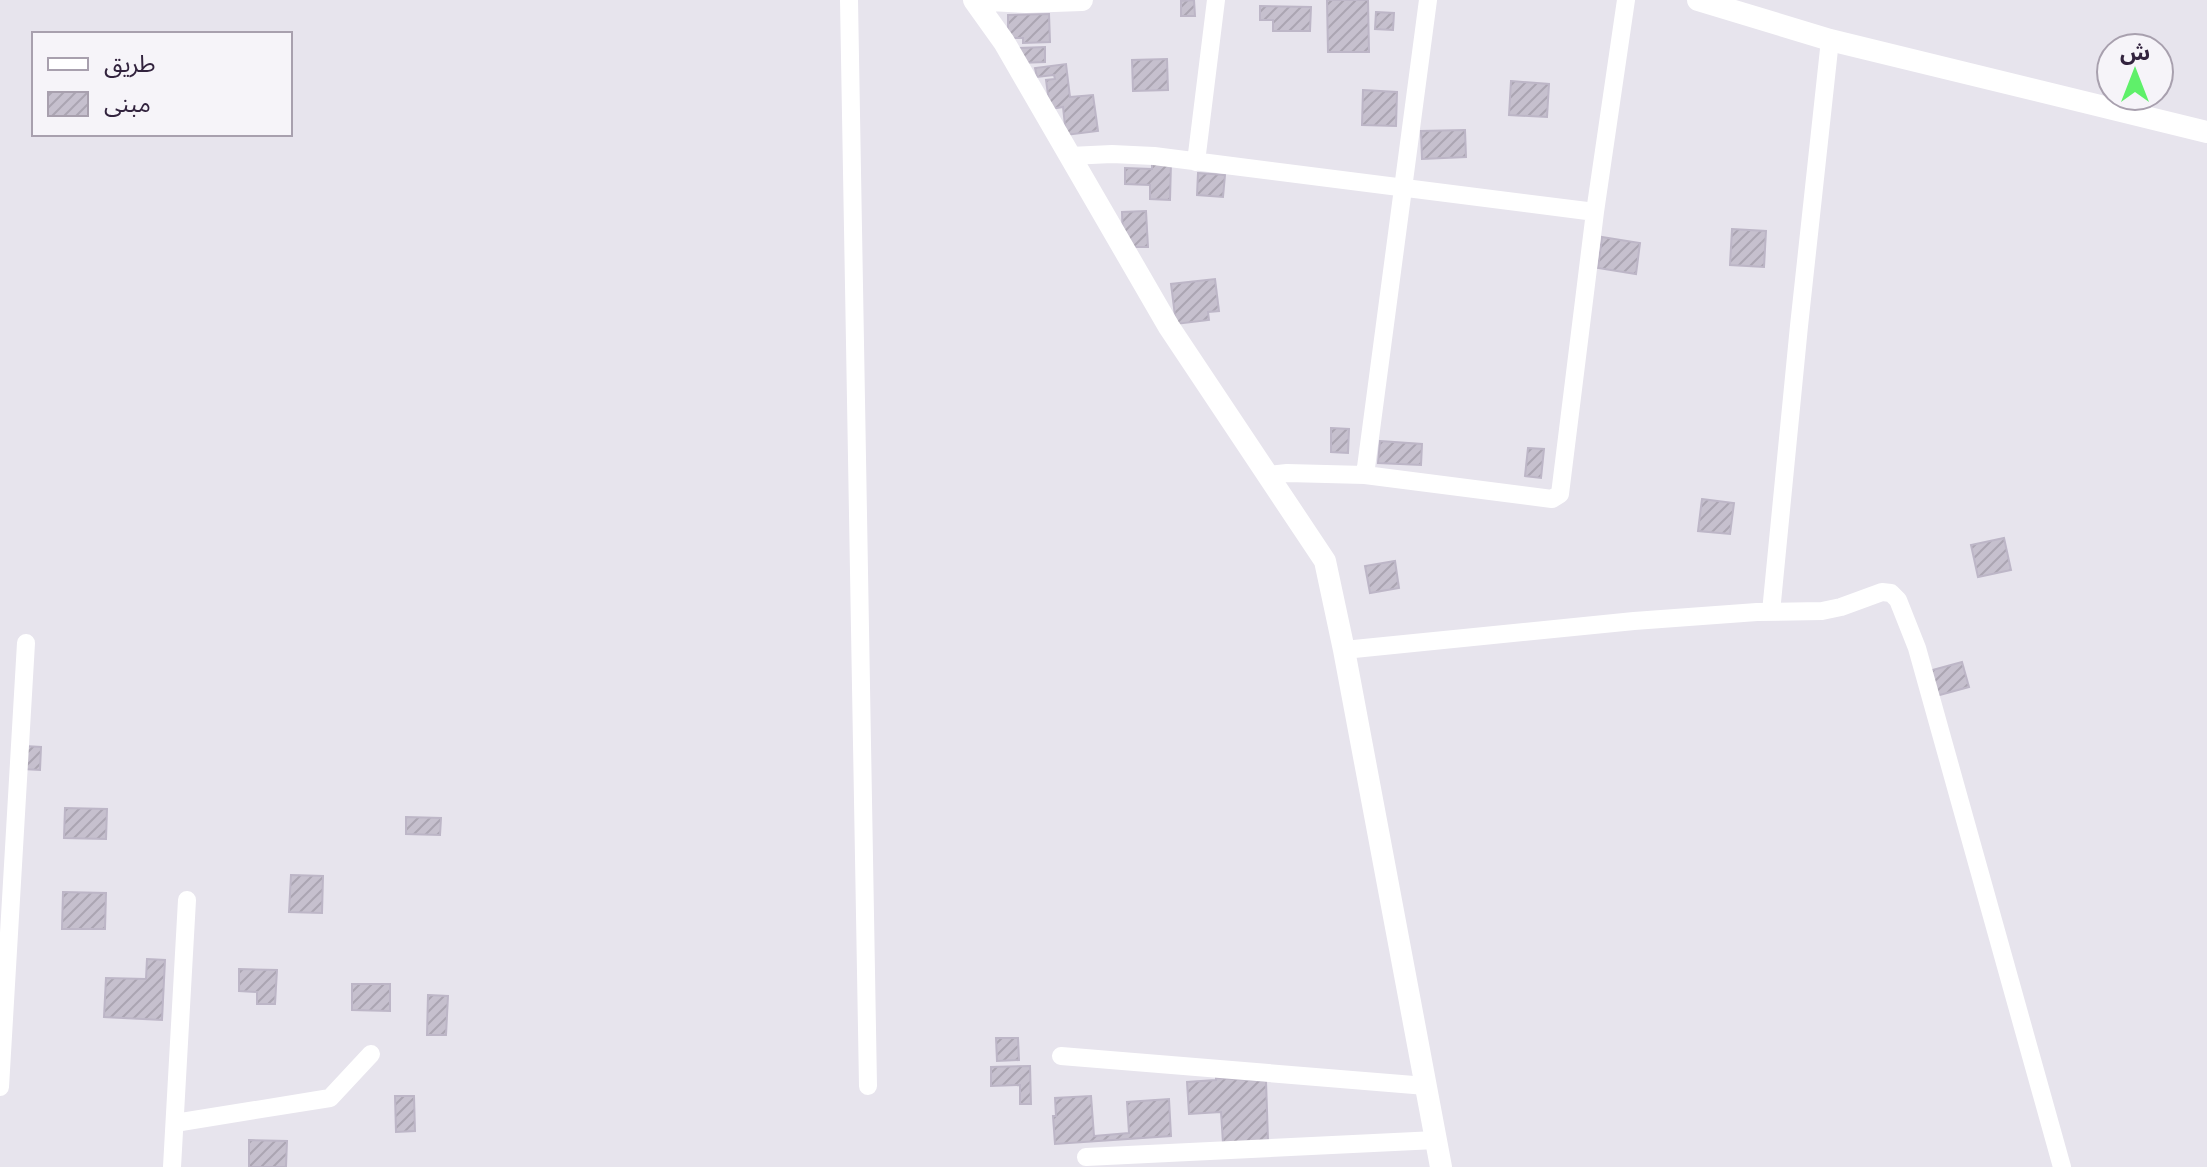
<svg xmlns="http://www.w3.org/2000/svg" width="2207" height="1167" viewBox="0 0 2207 1167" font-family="Roboto,'Noto Sans Arabic',sans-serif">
<defs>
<pattern id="building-hatch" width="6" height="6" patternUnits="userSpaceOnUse" patternTransform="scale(2)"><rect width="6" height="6" fill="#c6c0ce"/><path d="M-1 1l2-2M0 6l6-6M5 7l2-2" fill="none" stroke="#aba5b2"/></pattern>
</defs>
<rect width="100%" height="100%" fill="#e7e4ed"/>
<!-- building -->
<path fill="url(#building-hatch)" stroke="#bdb6c7" stroke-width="2" d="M 1194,0 L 1195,16 L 1181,16 L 1181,1 Z
M 1327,0 L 1368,0 L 1369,52 L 1328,52 Z
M 1260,6 L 1311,7 L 1310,31 L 1273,31 L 1273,20 L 1260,20 Z
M 1376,12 L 1394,13 L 1393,30 L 1375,29 Z
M 1049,14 L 1050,42 L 1023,43 L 1023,38 L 1008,38 L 1008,15 Z
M 1045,47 L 1045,62 L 1019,63 L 1019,48 Z
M 1167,59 L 1168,90 L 1133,91 L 1132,60 Z
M 1066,64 L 1070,97 L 1093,95 L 1098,131 L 1066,135 L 1063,107 L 1050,109 L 1046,80 L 1055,79 L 1054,75 L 1037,77 L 1035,68 Z
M 1511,81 L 1549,84 L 1547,117 L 1509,115 Z
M 1363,90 L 1397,92 L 1396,126 L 1362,125 Z
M 1465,130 L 1466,157 L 1422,159 L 1421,131 Z
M 1152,163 L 1171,163 L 1170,200 L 1150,199 L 1150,185 L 1125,184 L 1125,168 L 1152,169 Z
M 1198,173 L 1225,175 L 1223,197 L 1197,195 Z
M 1146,211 L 1148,247 L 1123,247 L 1122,212 Z
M 1732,229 L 1766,231 L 1764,267 L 1730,265 Z
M 1602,237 L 1640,243 L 1636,274 L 1598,268 Z
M 1215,279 L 1219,311 L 1208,312 L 1209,320 L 1176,324 L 1171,284 Z
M 1331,428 L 1349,429 L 1348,453 L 1331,452 Z
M 1380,441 L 1422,444 L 1421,465 L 1378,463 Z
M 1528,448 L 1544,449 L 1541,478 L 1525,476 Z
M 1702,499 L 1734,503 L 1730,534 L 1698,531 Z
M 2004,538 L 2011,570 L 1978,577 L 1971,545 Z
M 1395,561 L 1399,588 L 1370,593 L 1365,566 Z
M 1962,662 L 1969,687 L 1936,696 L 1929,671 Z
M 24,746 L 41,747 L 40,770 L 23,769 Z
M 65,808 L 107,809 L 106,839 L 64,838 Z
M 406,817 L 441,818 L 440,835 L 406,834 Z
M 291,875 L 323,876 L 322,913 L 289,912 Z
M 63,892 L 106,893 L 105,929 L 62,929 Z
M 147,959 L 165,960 L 162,1020 L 104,1017 L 106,978 L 146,979 Z
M 239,969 L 277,970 L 275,1004 L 257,1004 L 257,992 L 239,991 Z
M 352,984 L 390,984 L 390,1011 L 352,1010 Z
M 428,995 L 448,996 L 446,1035 L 427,1035 Z
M 996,1038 L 1018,1038 L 1019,1060 L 997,1061 Z
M 1030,1066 L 1031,1104 L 1020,1104 L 1020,1085 L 991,1086 L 991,1067 Z
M 1216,1078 L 1266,1081 L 1268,1140 L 1223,1143 L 1221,1112 L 1189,1114 L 1187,1082 L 1216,1080 Z
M 395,1096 L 414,1096 L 415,1131 L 396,1132 Z
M 1091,1096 L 1094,1136 L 1129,1133 L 1127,1102 L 1169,1099 L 1171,1136 L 1055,1144 L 1053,1116 L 1056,1116 L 1055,1098 Z
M 249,1140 L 287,1141 L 286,1167 L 249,1167 Z"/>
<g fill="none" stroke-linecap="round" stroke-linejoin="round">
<!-- minor -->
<path stroke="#fff" stroke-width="18" d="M 849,0 L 868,1086
M 1070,156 L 1112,154 L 1154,156 L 1595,212
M 1196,162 L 1216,0
M 1268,475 L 1287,473 L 1365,475 L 1552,499 L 1560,494 L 1595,212 L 1626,0
M 1365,475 L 1428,0
M 1771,612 L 1799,326 L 1830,40
M 1344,650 L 1634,621 L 1757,612 L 1822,611 L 1841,607 L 1882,592 L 1891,593 L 1898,600 L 1917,648 L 2062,1167
M 1061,1056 L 1426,1086
M 0,1087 L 26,643
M 175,1123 L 330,1098 L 371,1054
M 1086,1157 L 1436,1140
M 172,1167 L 187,900"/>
<!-- tertiary -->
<path stroke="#fff" stroke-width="22" d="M 974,0 L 1004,42 L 1169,327 L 1325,561 L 1344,650 L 1441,1167
M 989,0 L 1026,2 L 1082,0
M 1698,0 L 1830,40 L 2207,132"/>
</g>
<!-- legend -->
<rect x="32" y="32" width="260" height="104" fill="#f6f4f9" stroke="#a8a0ae" stroke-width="2"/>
<rect x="48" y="58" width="40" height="12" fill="#ffffff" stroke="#a8a0ae" stroke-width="2"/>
<text x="104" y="72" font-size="24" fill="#32233e">طريق</text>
<rect x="48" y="92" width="40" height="24" fill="url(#building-hatch)" stroke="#a8a0ae" stroke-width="2"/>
<text x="104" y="112" font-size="24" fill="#32233e">مبنى</text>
<!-- north arrow -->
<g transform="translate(2135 72)"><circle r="38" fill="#f6f4f9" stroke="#a8a0ae" stroke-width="2"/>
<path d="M0-6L14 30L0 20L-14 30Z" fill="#5ff06a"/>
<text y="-12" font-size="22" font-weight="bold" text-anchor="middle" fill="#32233e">ش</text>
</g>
</svg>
